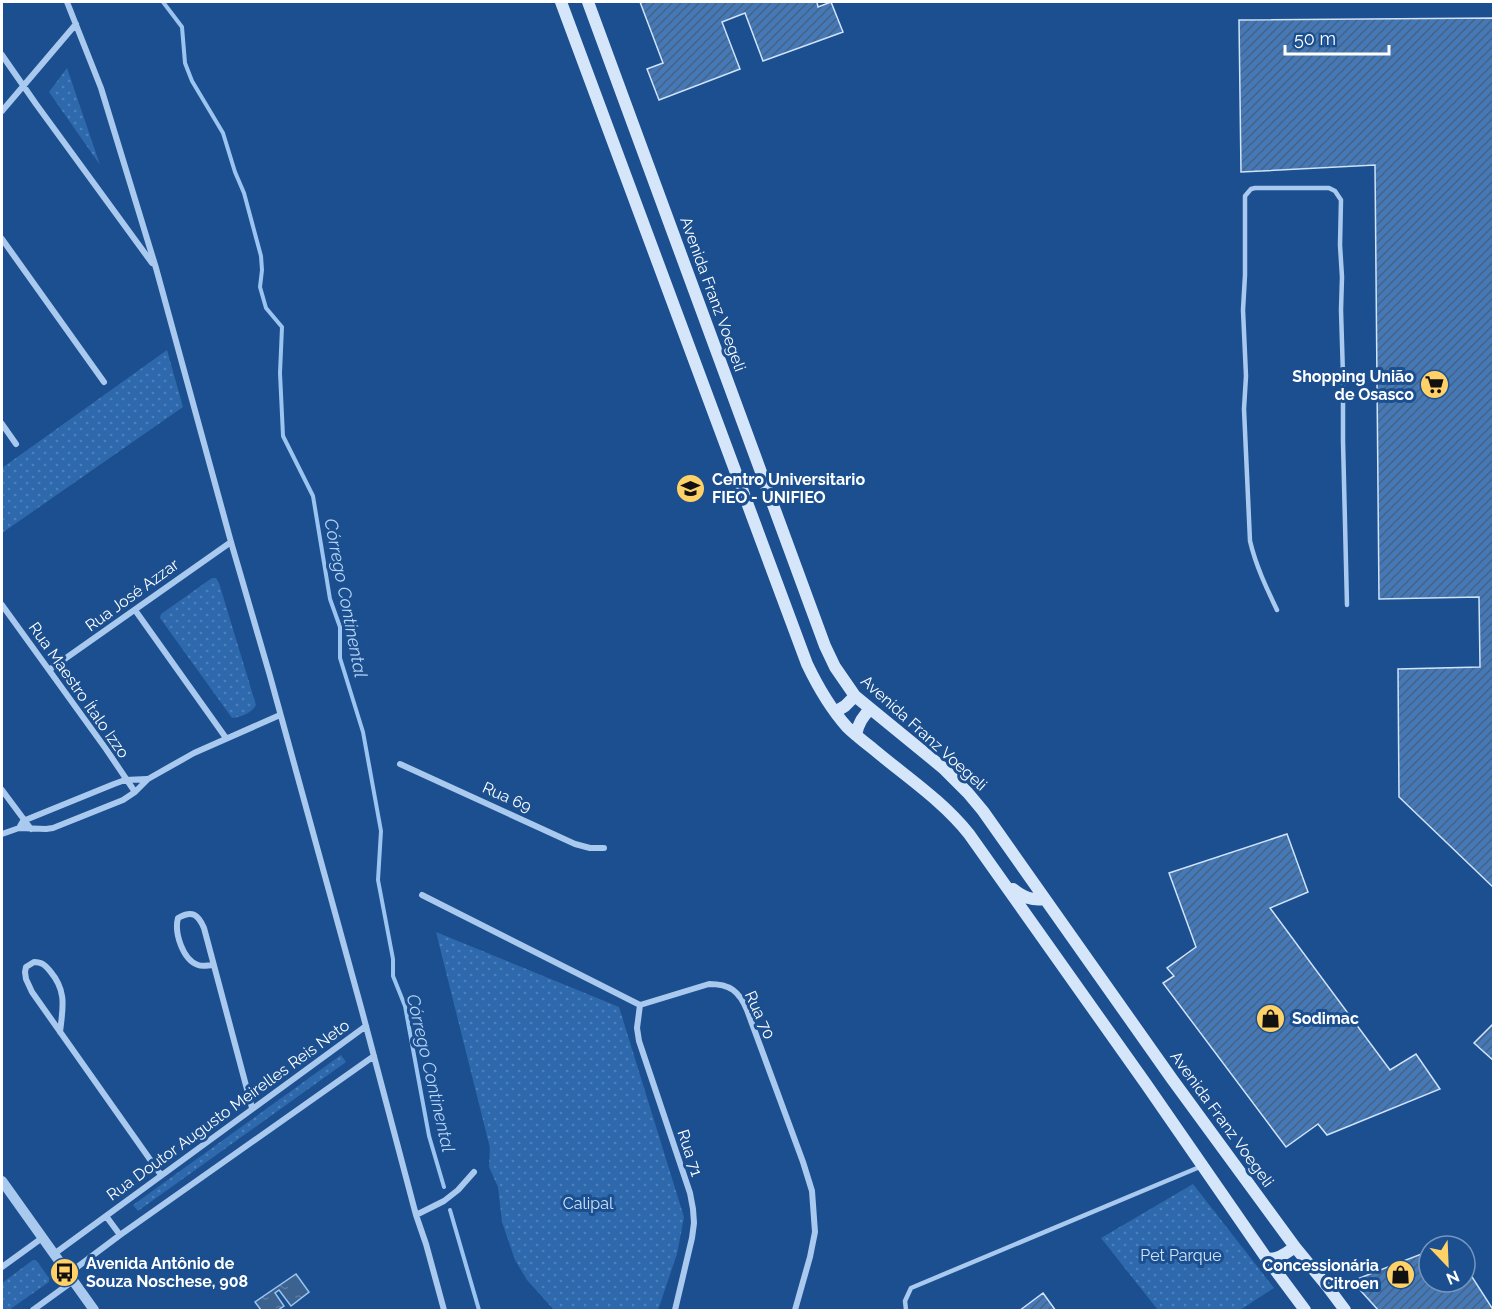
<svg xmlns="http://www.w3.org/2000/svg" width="1495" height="1312" viewBox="0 0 1495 1312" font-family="Raleway,sans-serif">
<defs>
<pattern id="grass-dots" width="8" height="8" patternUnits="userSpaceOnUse" patternTransform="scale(1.5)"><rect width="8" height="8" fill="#2e69ad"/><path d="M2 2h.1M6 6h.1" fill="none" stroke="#4d80b9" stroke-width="1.8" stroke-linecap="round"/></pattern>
<pattern id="water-ripples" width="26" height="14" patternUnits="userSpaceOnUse" patternTransform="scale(1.5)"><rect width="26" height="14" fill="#3c6290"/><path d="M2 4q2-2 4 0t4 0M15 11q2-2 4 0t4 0" fill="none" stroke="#597aa1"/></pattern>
<pattern id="building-hatch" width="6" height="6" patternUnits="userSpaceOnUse" patternTransform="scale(1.5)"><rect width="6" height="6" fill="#4478b7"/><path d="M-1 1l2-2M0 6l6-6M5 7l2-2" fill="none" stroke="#486282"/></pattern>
</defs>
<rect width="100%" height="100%" fill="#1b4f8f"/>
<!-- grass -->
<path fill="url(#grass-dots)" d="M 67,68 L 100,165 L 49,92 Z
M 167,350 L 183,407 L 2,533 L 2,468 Z
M 212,578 L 216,578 L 219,583 L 256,705 C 252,713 241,717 232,718 L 160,618 L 161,614 Z
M 436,932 L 619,1007 L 684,1217 L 677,1254 L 658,1310 L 554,1310 L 527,1280 L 515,1260 L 502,1222 L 498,1187 L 489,1167 L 490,1148 Z
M 341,1055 L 346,1062 L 138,1211 L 133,1205 Z
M 1193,1184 L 1274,1288 L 1240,1310 L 1158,1310 L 1101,1238 Z
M 33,1260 L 36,1260 L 49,1278 L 49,1282 L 9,1310 L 2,1310 L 2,1283 Z"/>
<!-- water -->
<path fill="url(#water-ripples)" stroke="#9cc4f0" stroke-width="1.5" d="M 296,1274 L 309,1292 L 291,1306 L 279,1290 L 275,1293 L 284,1306 L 278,1310 L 261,1310 L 255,1302 Z"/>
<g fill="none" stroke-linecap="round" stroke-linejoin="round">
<!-- stream -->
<path stroke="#9cc4f0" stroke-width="4" d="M 163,2 L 182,27 L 185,63 L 192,81 L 223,133 L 235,172 L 244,193 L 261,256 L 262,270 L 260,287 L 266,308 L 282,327 L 280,373 L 283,436 L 313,496 L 330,599 L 340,627 L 340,658 L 363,732 L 381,831 L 378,880 L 393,959 L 393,976 L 405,1006 L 429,1136 L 444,1187
M 450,1210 L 479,1310"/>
</g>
<!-- building -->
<path fill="url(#building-hatch)" stroke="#cfe3fa" stroke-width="1.5" d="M 640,2 L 817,2 L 818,7 L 831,2 L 843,32 L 763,61 L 745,13 L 722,22 L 740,69 L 659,100 L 647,69 L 663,63 Z
M 1494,18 L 1494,888 L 1399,797 L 1398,669 L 1480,667 L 1479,597 L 1379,599 L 1375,165 L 1241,172 L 1239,20 Z
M 1287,834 L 1308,892 L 1270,908 L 1390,1070 L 1416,1054 L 1440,1089 L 1327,1135 L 1318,1124 L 1286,1147 L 1163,983 L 1174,976 L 1167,968 L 1196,947 L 1169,873 Z
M 1494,1023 L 1494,1061 L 1474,1043 Z
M 1429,1251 L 1429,1282 L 1465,1282 L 1465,1266 L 1494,1311 L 1379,1311 L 1352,1281 Z
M 1043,1293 L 1056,1311 L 1019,1311 Z"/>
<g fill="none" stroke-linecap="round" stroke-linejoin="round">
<!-- service -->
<path stroke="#a9c9ee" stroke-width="4.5" d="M 1277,610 C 1266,587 1256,566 1250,541 L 1244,409 L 1246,376 L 1243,310 L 1245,275 L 1245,196 L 1251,189 L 1255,188 L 1329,188 L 1335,191 L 1341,200 L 1340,245 L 1342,277 L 1341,310 L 1343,376 L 1343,441 L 1347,605
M 906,1310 L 905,1301 L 911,1288 L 1202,1166"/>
<!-- minor -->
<path stroke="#a9c9ee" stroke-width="6" d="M 67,2 L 101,88 L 156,268 L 231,542 L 270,676 L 362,1011 L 416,1215 L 426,1244 L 444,1310
M 2,55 L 36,104 L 152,263
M 2,111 L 76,24
M 2,239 L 104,382
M 2,424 L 16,444
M 2,605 L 106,749 L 135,792
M 135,610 L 226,738
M 49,670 L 231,542
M 400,764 L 575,844 L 590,848 L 604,848
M 2,790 L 31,829
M 19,828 L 23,821 L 114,784 L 125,780 L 147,779
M 2,834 L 19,828 L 46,829 L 53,828 L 123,800 L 135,792 L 148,779 L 194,753 L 280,715
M 422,895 L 640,1005 L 709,984 C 730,984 739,991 747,1010 L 803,1162 L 812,1191 L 815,1232 L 810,1257 L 795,1310
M 213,965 C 208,965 203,967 198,965 C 183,960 174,933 178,918 C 192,910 198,914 204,928 L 252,1108
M 640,1005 L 637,1028 L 639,1041 L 690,1193 L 693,1209 L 694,1223 L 692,1238 L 675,1310
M 60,1032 C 63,1007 67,991 50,971 C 45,965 42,962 34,962 L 26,967 L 25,972 L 26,979 L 32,992 L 161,1175
M 416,1215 L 444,1201 L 458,1190 L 474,1172
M 106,1216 L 120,1235
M 54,1254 L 366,1026
M 2,1267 L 42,1238
M 68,1274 L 120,1235 L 374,1056
M 33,1310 L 73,1281"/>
<!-- tertiary -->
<path stroke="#a9c9ee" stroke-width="10" d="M 2,1181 L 94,1310"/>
<!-- secondary -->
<path stroke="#d6e6fa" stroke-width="12" d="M 561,2 L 807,664 C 818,687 830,708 847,727 C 854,734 863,741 872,748 C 905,776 942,800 969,834 L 1146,1084 L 1267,1259 L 1305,1310
M 588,2 L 825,646 L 835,667 L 855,696 L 943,768 L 968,793 L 983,811 L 1172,1079 L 1295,1247 L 1327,1286 L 1345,1310
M 835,712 L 845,706 L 855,696
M 856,735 C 858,724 862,716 871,709
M 1013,889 C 1023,897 1032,901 1045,899
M 1267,1259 C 1279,1259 1285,1254 1295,1247"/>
</g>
<!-- icons -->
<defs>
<symbol id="supermarket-disc" viewBox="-11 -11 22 22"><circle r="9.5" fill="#ffd166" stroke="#1b4f8f"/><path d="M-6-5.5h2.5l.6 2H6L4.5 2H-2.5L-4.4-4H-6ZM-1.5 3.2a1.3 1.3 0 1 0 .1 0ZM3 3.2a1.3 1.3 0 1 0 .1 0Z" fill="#111"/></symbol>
<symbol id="university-disc" viewBox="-11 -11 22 22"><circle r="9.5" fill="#ffd166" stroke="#1b4f8f"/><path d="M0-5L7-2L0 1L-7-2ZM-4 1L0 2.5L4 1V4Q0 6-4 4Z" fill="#111"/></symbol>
<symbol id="shop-disc" viewBox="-11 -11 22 22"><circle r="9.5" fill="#ffd166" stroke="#1b4f8f"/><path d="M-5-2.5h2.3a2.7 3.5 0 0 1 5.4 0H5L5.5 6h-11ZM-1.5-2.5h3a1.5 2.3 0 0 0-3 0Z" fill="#111"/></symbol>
<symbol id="bus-disc" viewBox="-11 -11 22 22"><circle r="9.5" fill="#ffd166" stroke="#1b4f8f"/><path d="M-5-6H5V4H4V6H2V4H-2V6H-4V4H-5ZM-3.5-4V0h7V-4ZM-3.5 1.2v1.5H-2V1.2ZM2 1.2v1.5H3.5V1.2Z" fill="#111"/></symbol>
</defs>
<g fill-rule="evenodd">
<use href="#supermarket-disc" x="1418" y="368" width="33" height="33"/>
<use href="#university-disc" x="674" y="472" width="33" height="33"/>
<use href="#shop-disc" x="1254" y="1002" width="33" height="33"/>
<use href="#bus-disc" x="48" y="1256" width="33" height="33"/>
<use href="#shop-disc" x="1384" y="1258" width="33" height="33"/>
</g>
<g text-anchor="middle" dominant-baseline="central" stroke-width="6" stroke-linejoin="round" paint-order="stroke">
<!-- street labels -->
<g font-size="16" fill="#fff" stroke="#1b4f8f">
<text transform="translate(713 294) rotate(70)">Avenida Franz Voegeli</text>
<text transform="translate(132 595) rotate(-36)">Rua José Azzar</text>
<text transform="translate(79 690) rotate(55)">Rua Maestro Ítalo Izzo</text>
<text transform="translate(924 733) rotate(42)">Avenida Franz Voegeli</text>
<text transform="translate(507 797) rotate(24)">Rua 69</text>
<text transform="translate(760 1015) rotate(66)">Rua 70</text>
<text transform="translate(228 1110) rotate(-36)">Rua Doutor Augusto Meirelles Reis Neto</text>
<text transform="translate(1222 1119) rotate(54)">Avenida Franz Voegeli</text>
<text transform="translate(690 1153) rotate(72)">Rua 71</text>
</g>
<!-- poi labels -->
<g font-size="16" font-weight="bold" fill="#fff" stroke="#1b4f8f" text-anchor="start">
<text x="1414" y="376" text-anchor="end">Shopping União<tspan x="1414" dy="18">de Osasco</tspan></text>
<text x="712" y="479">Centro Universitario<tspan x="712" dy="18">FIEO - UNIFIEO</tspan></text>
<text x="1292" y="1018">Sodimac</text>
<text x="86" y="1263">Avenida Antônio de<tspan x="86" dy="18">Souza Noschese, 908</tspan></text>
<text x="1379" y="1265" text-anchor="end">Concessionária<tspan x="1379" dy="18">Citroen</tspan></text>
</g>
<!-- park labels -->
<g font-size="16" fill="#cfe3fa" stroke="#1b4f8f">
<text x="588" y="1203">Calipal</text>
<text x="1181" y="1255">Pet Parque</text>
</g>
<!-- water labels -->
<g font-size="18" font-style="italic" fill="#b5d3f5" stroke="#1b4f8f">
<text transform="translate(346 598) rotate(79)">Córrego Continental</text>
<text transform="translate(431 1073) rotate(77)">Córrego Continental</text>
</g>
</g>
<!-- border -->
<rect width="1495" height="1312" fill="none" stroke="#ffffff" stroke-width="6"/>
<!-- north arrow -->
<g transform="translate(1447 1264) rotate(157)"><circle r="28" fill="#1b4f8f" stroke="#7695bc" stroke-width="1.5"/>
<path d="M0-4.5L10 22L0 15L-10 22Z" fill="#ffd166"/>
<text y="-9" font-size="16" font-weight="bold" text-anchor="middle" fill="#ffffff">N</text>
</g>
<!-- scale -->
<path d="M1285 45v9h104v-9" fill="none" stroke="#ffffff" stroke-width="3"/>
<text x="1294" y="45" font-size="18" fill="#ffffff" stroke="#1b4f8f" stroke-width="4.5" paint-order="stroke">50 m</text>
</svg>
